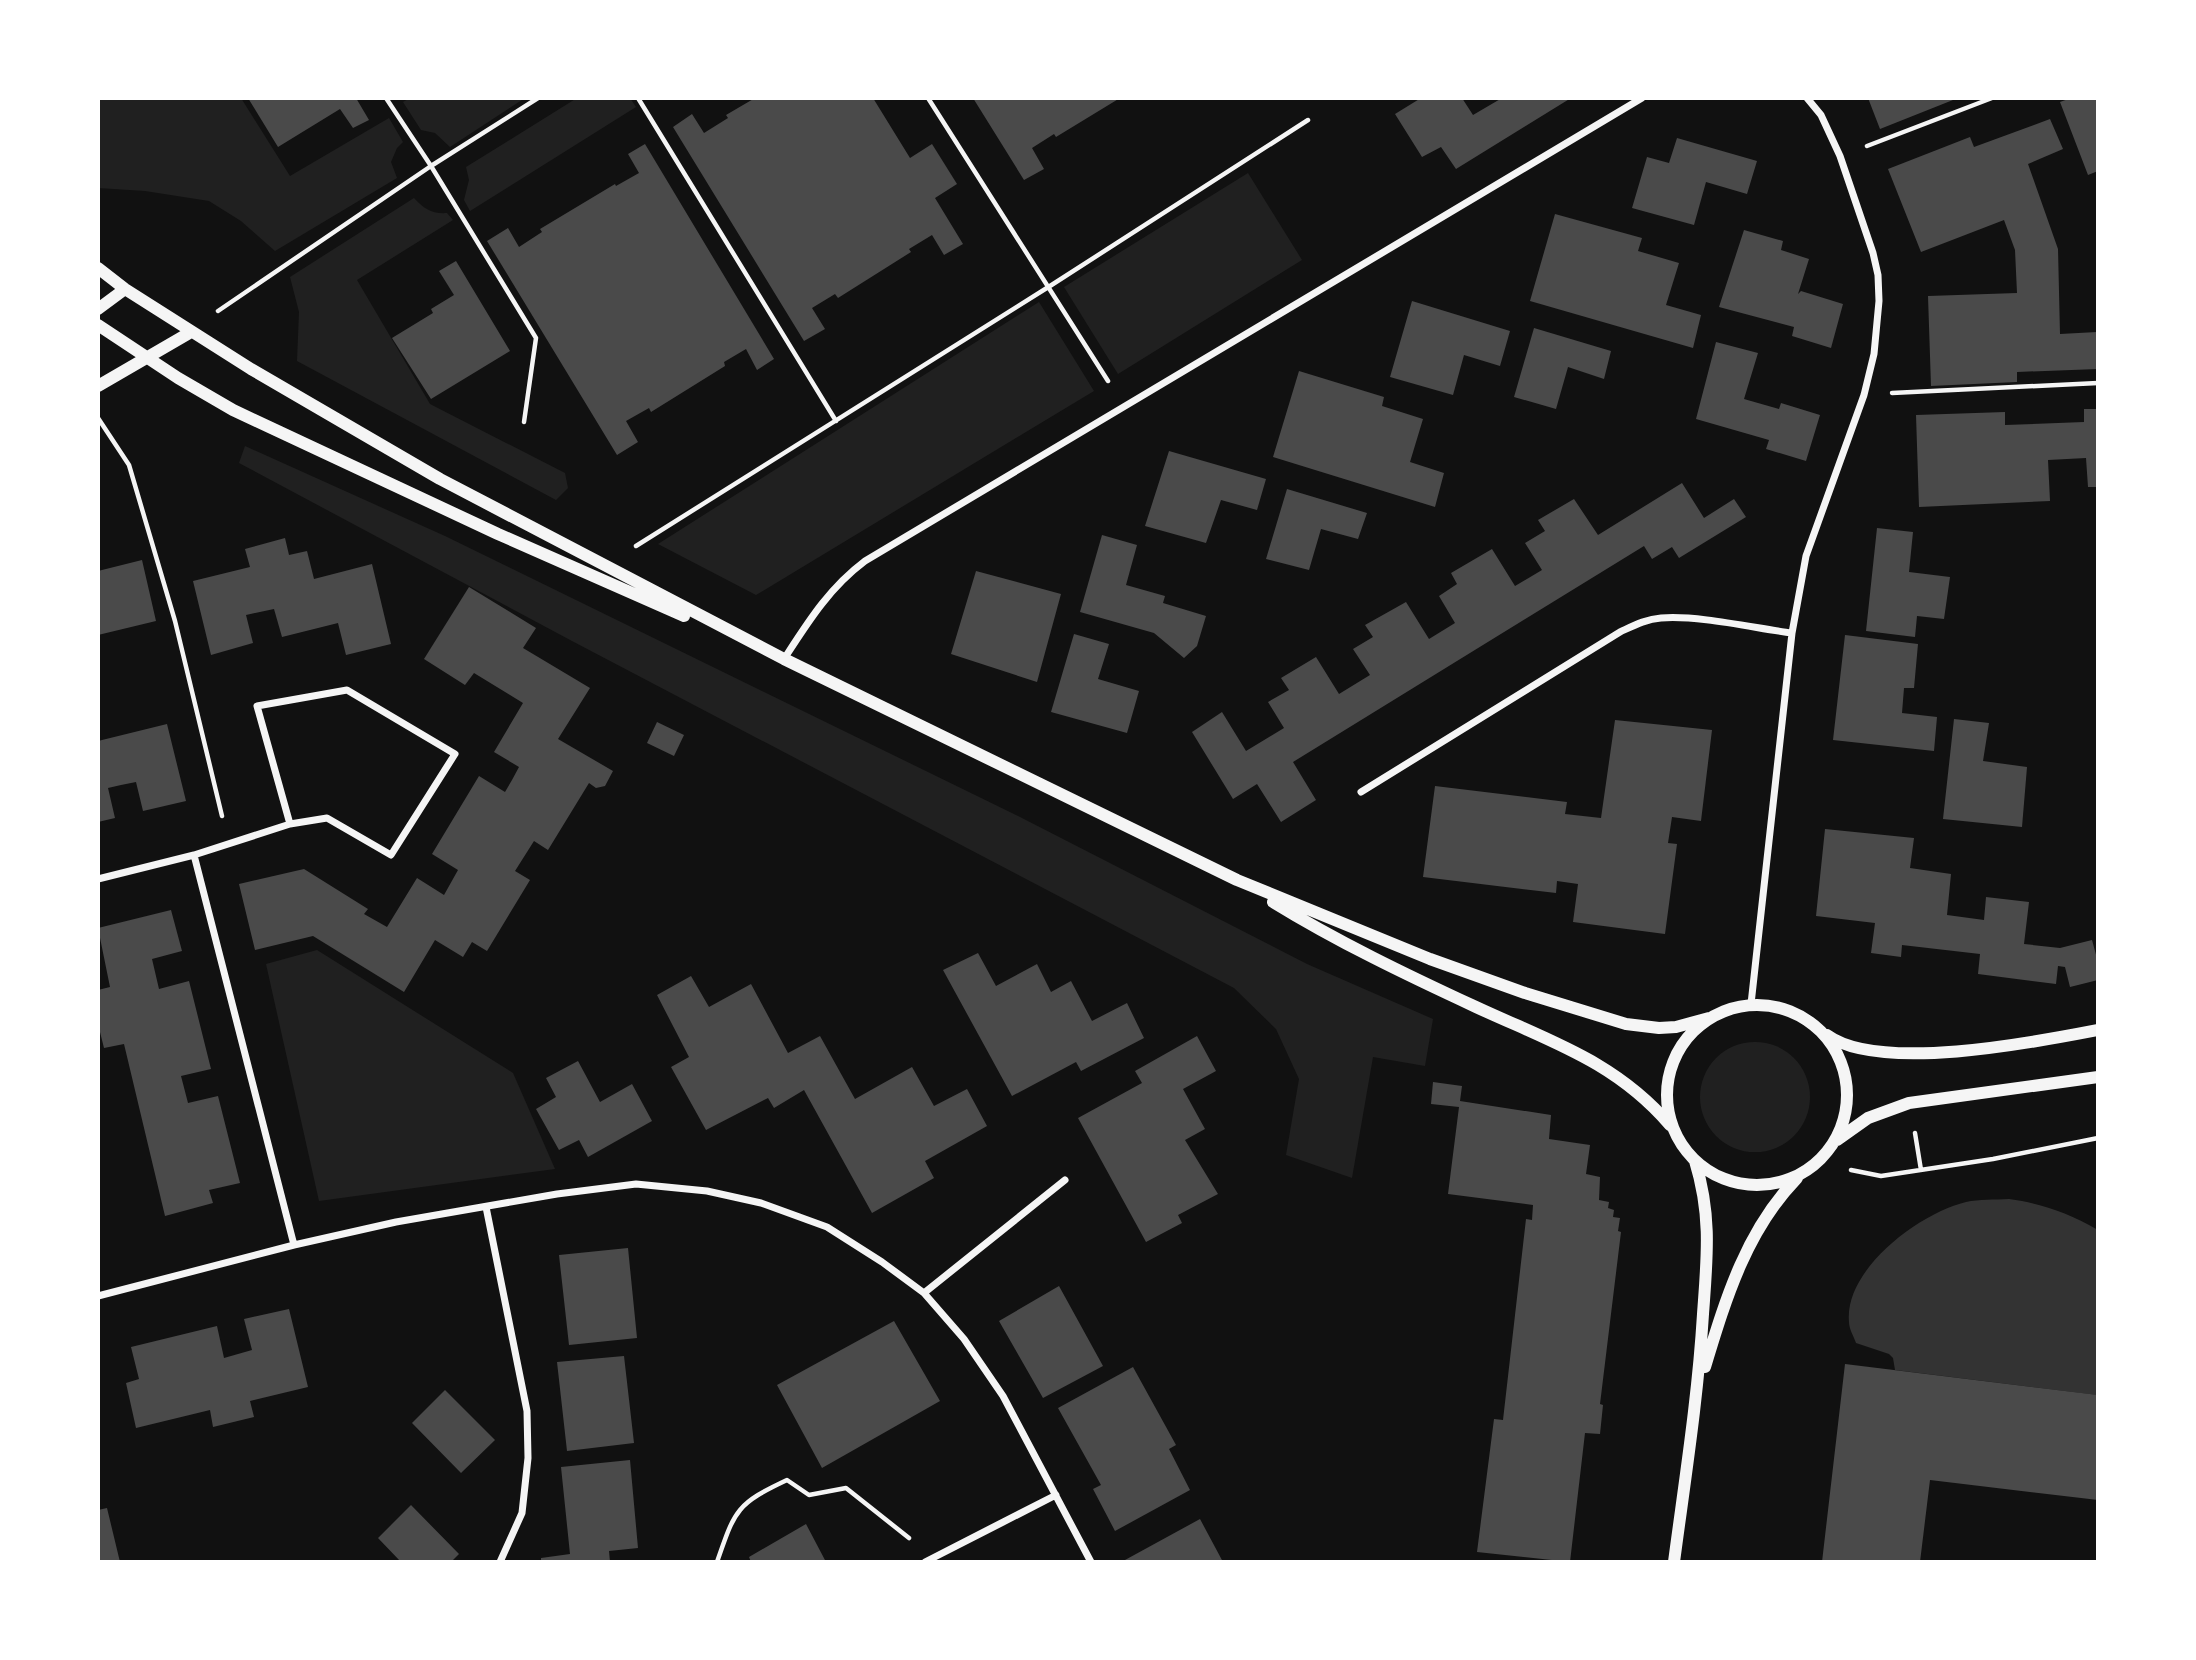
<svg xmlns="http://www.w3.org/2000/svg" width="2196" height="1660" viewBox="0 0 2196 1660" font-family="'PT Serif',serif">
<rect width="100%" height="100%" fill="#111"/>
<!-- green -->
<path fill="#202020" d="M 98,98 L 241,98 L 290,176 L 389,118 L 403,142 L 397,148 L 391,162 L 397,178 L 275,251 L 241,221 L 209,201 L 145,191 L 98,188 Z
M 410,98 L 525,98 L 450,147 L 435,133 L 421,130 L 403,102 Z
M 577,98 L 630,98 L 636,107 L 470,211 L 464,200 L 469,180 L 466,167 Z
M 1248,173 L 1302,260 L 1118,374 L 1064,287 Z
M 414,198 C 424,209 432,214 447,213 L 453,220 L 357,280 L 430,404 L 565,473 L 568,488 L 556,500 L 297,361 L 299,312 L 290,277 Z
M 1039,302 L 1094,391 L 756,595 L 658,544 Z
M 245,446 L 445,536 L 1020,817 L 1307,964 L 1433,1019 L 1425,1066 L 1373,1057 L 1352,1178 L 1286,1155 L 1299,1079 L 1276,1029 L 1234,988 L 572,641 L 239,463 Z
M 317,950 L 513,1073 L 555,1169 L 319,1201 L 266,964 Z
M1700 1097a55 55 0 1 1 110 0a55 55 0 1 1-110 0Z"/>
<!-- water -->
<path fill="#333" d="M 2009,1199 C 2044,1204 2068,1213 2098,1230 L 2097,1395 L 1895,1370 L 1893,1358 L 1889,1354 L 1856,1343 C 1854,1337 1849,1329 1849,1322 C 1844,1269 1920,1213 1966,1202 C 1979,1199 1995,1200 2009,1199 Z"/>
<!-- building -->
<path fill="#4a4a4a" d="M 248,98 L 356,98 L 369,120 L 353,128 L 340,109 L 278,147 Z
M 755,98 L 873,98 L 910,158 L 932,144 L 957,184 L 935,198 L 963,244 L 944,255 L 932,235 L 909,249 L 911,252 L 838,298 L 835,294 L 812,308 L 825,329 L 804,341 L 673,127 L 692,114 L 704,133 L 728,118 L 726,115 Z
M 973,98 L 1120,98 L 1056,137 L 1054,134 L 1032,148 L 1044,169 L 1024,180 Z
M 1421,98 L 1462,98 L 1473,115 L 1502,98 L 1571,98 L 1456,169 L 1441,147 L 1422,157 L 1395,114 Z
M 1868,98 L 1958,98 L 1880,129 Z
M 2071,98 L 2098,98 L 2098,171 L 2088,175 L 2060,102 Z
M 2050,119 L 2063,149 L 2028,164 L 2058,249 L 2060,334 L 2097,332 L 2098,369 L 2017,372 L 2017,382 L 1931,386 L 1928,296 L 2017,293 L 2015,250 L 2004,220 L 1921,252 L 1888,169 L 1970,137 L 1974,147 Z
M 1677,138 L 1757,161 L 1747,194 L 1706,182 L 1694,225 L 1632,208 L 1647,157 L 1669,163 Z
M 645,144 L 774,359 L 757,370 L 746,349 L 724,362 L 725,366 L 651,412 L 649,408 L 626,421 L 638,442 L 617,455 L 487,241 L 508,228 L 519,247 L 542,232 L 540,229 L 615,184 L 616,186 L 639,173 L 628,154 Z
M 1555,214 L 1642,238 L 1638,251 L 1679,263 L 1666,305 L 1701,315 L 1693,348 L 1530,301 Z
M 1744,230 L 1783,241 L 1781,250 L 1809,259 L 1798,294 L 1801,291 L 1843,304 L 1831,348 L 1792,336 L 1794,327 L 1719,307 Z
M 456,261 L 510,351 L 431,399 L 392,338 L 433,313 L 431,309 L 454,295 L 439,271 Z
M 1412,301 L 1510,331 L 1500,366 L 1464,355 L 1453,395 L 1390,377 Z
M 1534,328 L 1611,351 L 1604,379 L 1568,367 L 1556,409 L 1514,397 Z
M 1716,342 L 1758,353 L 1744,399 L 1779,409 L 1781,403 L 1820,415 L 1806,461 L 1766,449 L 1769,440 L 1696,419 Z
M 1299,371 L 1384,397 L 1382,406 L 1423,419 L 1410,462 L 1444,473 L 1435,507 L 1273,457 Z
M 2084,409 L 2098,409 L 2098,487 L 2088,487 L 2086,458 L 2048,460 L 2050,501 L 1919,507 L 1916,415 L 2005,412 L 2005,425 L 2084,422 Z
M 1169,451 L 1266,479 L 1257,510 L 1221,500 L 1206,543 L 1145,526 Z
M 1682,483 L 1704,518 L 1734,499 L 1746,517 L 1679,558 L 1672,547 L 1652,559 L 1644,546 L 1293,762 L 1316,800 L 1281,822 L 1257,784 L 1233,799 L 1192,732 L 1222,712 L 1246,751 L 1284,728 L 1268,702 L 1289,690 L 1281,678 L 1316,657 L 1339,694 L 1370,675 L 1353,649 L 1373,637 L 1365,625 L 1406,602 L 1429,639 L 1455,623 L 1439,596 L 1457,584 L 1451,573 L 1492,549 L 1515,586 L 1542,570 L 1525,543 L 1545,531 L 1538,520 L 1574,499 L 1598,535 Z
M 1287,489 L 1367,513 L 1358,539 L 1321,529 L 1309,570 L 1266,559 Z
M 1877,528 L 1913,532 L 1909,572 L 1950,577 L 1944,619 L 1917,616 L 1915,637 L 1866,631 Z
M 1102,535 L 1137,545 L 1126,585 L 1165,596 L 1163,603 L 1206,616 L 1197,646 L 1184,658 L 1154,633 L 1080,612 Z
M 285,538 L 289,555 L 307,551 L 314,579 L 372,564 L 391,644 L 346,655 L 338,623 L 282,637 L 274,609 L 246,615 L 253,643 L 211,655 L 193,581 L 250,567 L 245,549 Z
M 142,560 L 156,621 L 98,635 L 98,571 Z
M 976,571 L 1061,594 L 1037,682 L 951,654 Z
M 469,587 L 536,628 L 523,648 L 590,688 L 558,739 L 613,771 L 605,786 L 596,788 L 589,783 L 548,850 L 534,841 L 515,871 L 530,880 L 487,951 L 472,942 L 463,957 L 435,940 L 404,992 L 313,936 L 255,950 L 239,884 L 304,869 L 368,909 L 364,914 L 387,927 L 417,878 L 444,895 L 458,870 L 432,854 L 479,776 L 505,792 L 512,780 L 519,767 L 494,752 L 523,703 L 474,673 L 465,685 L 424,659 Z
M 1074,634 L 1109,644 L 1098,679 L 1139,691 L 1127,733 L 1051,712 Z
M 1845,635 L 1918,644 L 1914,688 L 1904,688 L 1902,713 L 1937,717 L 1934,751 L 1833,740 Z
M 1954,719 L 1989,723 L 1983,761 L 2027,767 L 2022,827 L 1943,819 Z
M 1615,720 L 1712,730 L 1701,821 L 1672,817 L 1668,843 L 1677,844 L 1665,934 L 1573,922 L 1578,884 L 1557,881 L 1556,893 L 1423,877 L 1435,786 L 1567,802 L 1565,814 L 1601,818 Z
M 657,722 L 684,735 L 674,756 L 647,743 Z
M 167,724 L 186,801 L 143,811 L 136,782 L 121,785 L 108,788 L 115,818 L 98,822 L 98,741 Z
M 1825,829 L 1914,838 L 1910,868 L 1951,874 L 1947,915 L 1984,920 L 1986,897 L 2029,902 L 2024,944 L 2060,948 L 2092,940 L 2098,962 L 2098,980 L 2070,987 L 2065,967 L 2058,966 L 2056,984 L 1978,974 L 1980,954 L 1902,945 L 1901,957 L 1871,953 L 1875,923 L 1816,916 Z
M 171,910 L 182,951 L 152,959 L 159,989 L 189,981 L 211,1069 L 181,1076 L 188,1103 L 218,1096 L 240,1183 L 209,1190 L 213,1203 L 165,1216 L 124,1044 L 104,1048 L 98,1024 L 98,990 L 110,987 L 98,928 Z
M 978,953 L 996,986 L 1037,964 L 1051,992 L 1071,981 L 1092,1021 L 1127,1003 L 1144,1038 L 1081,1071 L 1076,1062 L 1012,1096 L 943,970 Z
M 691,976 L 709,1007 L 751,984 L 788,1053 L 820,1036 L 855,1099 L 912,1067 L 934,1106 L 967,1089 L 987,1126 L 925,1161 L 934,1178 L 872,1213 L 804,1090 L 774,1108 L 768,1098 L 706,1130 L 671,1067 L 689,1057 L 657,995 Z
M 1197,1036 L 1216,1071 L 1183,1089 L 1205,1129 L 1185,1140 L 1218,1194 L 1178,1215 L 1182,1223 L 1146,1242 L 1078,1118 L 1142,1083 L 1135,1071 Z
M 578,1061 L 600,1102 L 632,1084 L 652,1121 L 588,1157 L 579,1140 L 559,1150 L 536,1109 L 556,1097 L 546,1078 Z
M 1433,1082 L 1462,1086 L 1460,1101 L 1551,1115 L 1549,1139 L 1590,1145 L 1586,1174 L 1600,1177 L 1599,1200 L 1609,1202 L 1608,1208 L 1614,1210 L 1613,1217 L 1620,1218 L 1618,1231 L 1621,1232 L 1600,1404 L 1603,1405 L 1600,1434 L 1585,1433 L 1570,1562 L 1477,1552 L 1494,1419 L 1503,1420 L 1526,1219 L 1532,1220 L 1533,1205 L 1448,1194 L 1459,1107 L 1431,1104 Z
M 628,1248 L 637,1338 L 569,1345 L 559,1255 Z
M 1059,1286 L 1103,1366 L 1043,1398 L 999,1321 Z
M 289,1309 L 308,1387 L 250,1401 L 254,1417 L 213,1427 L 210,1410 L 136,1428 L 126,1383 L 139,1379 L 131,1347 L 217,1326 L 224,1358 L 252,1350 L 244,1319 Z
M 894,1321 L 940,1401 L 822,1468 L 777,1385 Z
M 624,1356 L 634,1443 L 567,1451 L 557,1362 Z
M 1845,1364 L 2098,1395 L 2098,1500 L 1930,1480 L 1920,1562 L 1822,1562 Z
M 1133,1367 L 1176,1445 L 1169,1449 L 1190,1490 L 1115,1531 L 1093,1489 L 1101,1485 L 1058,1408 Z
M 445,1390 L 495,1440 L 461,1473 L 412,1423 Z
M 630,1460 L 638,1548 L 609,1551 L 610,1562 L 541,1562 L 541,1558 L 570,1554 L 561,1467 Z
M 411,1505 L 459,1554 L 451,1562 L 401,1562 L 378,1538 Z
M 107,1508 L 120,1562 L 98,1562 L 98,1510 Z
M 1200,1519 L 1223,1562 L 1126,1562 L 1125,1560 Z
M 806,1524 L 826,1562 L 751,1562 L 749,1557 Z"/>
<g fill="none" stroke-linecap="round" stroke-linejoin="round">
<!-- path -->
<path stroke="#f5f5f5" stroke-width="4.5" d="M 386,98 L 431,166 L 536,338 L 524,422
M 638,98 L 836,421
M 928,98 L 1108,381
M 1867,146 L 1992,98
M 218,311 L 431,166 L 538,98
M 1892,393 L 2098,383
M 98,418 L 129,465 L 175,621 L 222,816
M 636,546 L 1050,286 L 1308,120
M 1915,1133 L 1921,1170
M 1851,1170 L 1881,1176 L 1993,1159 L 2098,1138
M 717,1562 C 735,1510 736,1504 787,1480 L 809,1495 L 846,1488 L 909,1538"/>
<!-- minor -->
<path stroke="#f5f5f5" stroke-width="7" d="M 784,659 C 808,622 829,588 865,561 L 1642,98
M 1361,792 L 1620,632 C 1633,626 1646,619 1661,618 C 1698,615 1754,628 1792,633
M 290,824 L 257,706 L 347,690 L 455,754 L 391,855 L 327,818 L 290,824 L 194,855 L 294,1245
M 98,879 L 194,855
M 1751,1004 L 1792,633 L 1806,556 L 1864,395 L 1874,354 L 1879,301 L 1878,275 L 1873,253 L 1840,156 L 1821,115 L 1807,98
M 486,1207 L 527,1411 L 528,1458 L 522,1513 L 500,1562
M 924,1293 L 1065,1180
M 98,1296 L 294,1245 L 396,1222 L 557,1194 L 636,1184 L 707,1191 L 761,1203 L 827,1227 L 882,1262 L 924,1293 L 964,1339 L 1003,1396 L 1091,1562
M 925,1562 L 1056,1495"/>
<!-- tertiary -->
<path stroke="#f5f5f5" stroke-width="12" d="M 98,268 L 125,289 L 251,369 L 440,479 L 784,659 L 1237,880 L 1430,959 L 1525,993 L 1626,1024 L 1659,1028 L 1676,1027 L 1709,1018
M 98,309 L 125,289
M 98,325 L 178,378 L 233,410 L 498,534 L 684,616
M 98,386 L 191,332
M 1273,902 C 1338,942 1407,975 1476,1007 C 1549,1041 1615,1061 1670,1125
M1667 1095a90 90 0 1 1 180 0a90 90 0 1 1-180 0Z
M 1827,1035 C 1879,1073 2036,1042 2098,1030
M 1837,1140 L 1868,1118 L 1909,1103 L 2098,1077
M 1705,1367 C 1726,1298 1746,1231 1797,1178
M 1674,1562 C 1685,1479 1698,1397 1703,1314 C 1707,1258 1712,1216 1695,1161"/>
</g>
<!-- border -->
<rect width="2196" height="1660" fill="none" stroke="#ffffff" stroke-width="200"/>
</svg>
